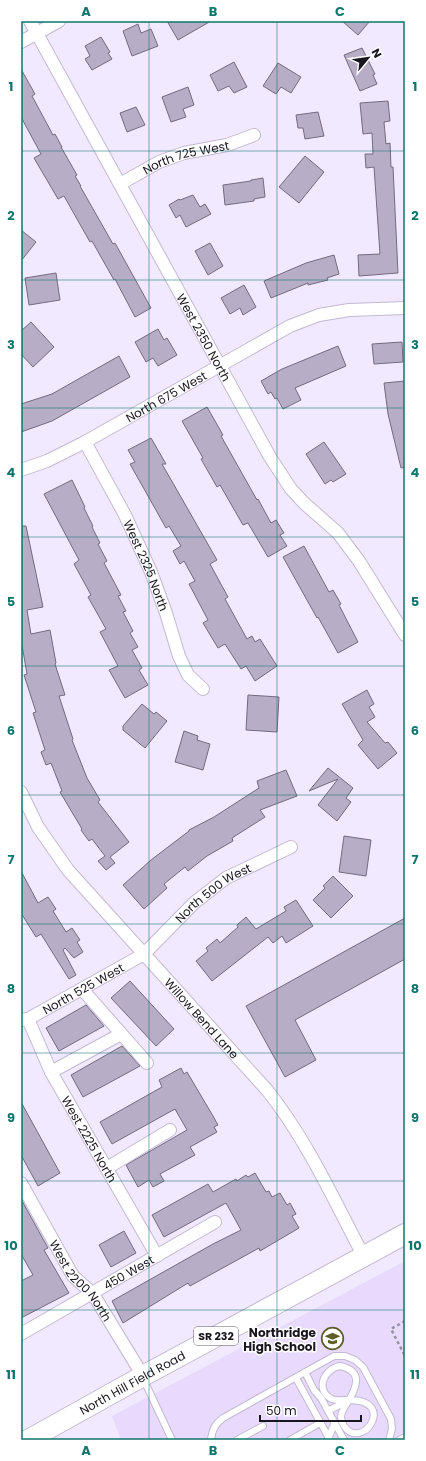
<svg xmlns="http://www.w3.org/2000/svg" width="426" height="1461" viewBox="0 0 426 1461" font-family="Poppins,sans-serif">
<rect width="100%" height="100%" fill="#f1e9ff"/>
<!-- built -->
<path fill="#e7dafc" d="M 405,1261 L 405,1440 L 121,1440 L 112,1416 Z"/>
<!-- building -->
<path fill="#b7adc7" stroke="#746a82" d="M 167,21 L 211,21 L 178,40 Z
M 342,21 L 370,21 L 358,35 Z
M 138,24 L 141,33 L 151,29 L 158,46 L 132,56 L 123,31 Z
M 101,37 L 110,52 L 108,53 L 112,59 L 92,70 L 85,59 L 90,56 L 85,46 Z
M 362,48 L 375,74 L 373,75 L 377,84 L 360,91 L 344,55 Z
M 234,62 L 247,87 L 234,93 L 229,86 L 218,91 L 210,75 Z
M 278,63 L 301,77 L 291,93 L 281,87 L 276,94 L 263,86 Z
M 21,69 L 35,94 L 32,96 L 53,135 L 55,134 L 62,147 L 61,147 L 77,175 L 75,176 L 81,186 L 80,186 L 113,244 L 115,243 L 151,308 L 135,317 L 115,279 L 114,280 L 92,241 L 90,242 L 64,196 L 58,199 L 34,158 L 41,154 L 21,117 Z
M 188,87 L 194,105 L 183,109 L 186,117 L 171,122 L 162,97 Z
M 388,101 L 390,121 L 384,122 L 386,144 L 390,143 L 391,167 L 393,167 L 398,273 L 359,276 L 358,255 L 380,254 L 374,167 L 366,168 L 365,154 L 373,154 L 372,133 L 363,134 L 360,103 Z
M 136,107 L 145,125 L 127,132 L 120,113 Z
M 318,112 L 324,136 L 305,139 L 303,128 L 298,128 L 296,115 Z
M 305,156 L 324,172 L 299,203 L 279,187 Z
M 263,178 L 265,197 L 254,199 L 254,201 L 225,205 L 223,185 L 251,181 L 251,180 Z
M 193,195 L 200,207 L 205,204 L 211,214 L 186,227 L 180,215 L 176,218 L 169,205 L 179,199 L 180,200 Z
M 21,230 L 36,242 L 21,261 Z
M 210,243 L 223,266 L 208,275 L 195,251 Z
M 334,255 L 339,274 L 327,278 L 328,280 L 308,285 L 308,283 L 271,298 L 264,281 L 306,263 Z
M 56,273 L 60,300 L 29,305 L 25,278 Z
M 244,285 L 256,307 L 243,315 L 240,308 L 230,314 L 221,298 Z
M 31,322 L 54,347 L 33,367 L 21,354 L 21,331 Z
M 158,329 L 164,340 L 167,338 L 177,355 L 158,366 L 153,358 L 146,362 L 135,342 Z
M 402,342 L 403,362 L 374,364 L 372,344 Z
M 338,346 L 346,366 L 295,388 L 301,400 L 283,409 L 277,398 L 275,399 L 271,392 L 268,394 L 261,381 L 282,369 Z
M 119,356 L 130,377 L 52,421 L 21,432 L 21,404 L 52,394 Z
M 405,381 L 405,467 L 401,468 L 388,414 L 384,383 Z
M 207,407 L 223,435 L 221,436 L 257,500 L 258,499 L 271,523 L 276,520 L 284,533 L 280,535 L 287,546 L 268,557 L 248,523 L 243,525 L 220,485 L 217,487 L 201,459 L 203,458 L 182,421 Z
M 151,438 L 166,464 L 162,464 L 217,560 L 210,564 L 228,597 L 225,599 L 247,639 L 252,636 L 255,642 L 260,639 L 277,666 L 255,681 L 246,666 L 241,669 L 225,644 L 218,648 L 203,623 L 208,620 L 189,584 L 195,581 L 184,561 L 180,564 L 173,551 L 181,546 L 169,526 L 166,528 L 130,464 L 135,462 L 128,450 Z
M 324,442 L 346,474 L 333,482 L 331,480 L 325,484 L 306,454 Z
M 72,480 L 85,507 L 84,508 L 93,526 L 92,527 L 100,543 L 98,544 L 107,561 L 104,563 L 121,595 L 118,596 L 126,611 L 123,612 L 133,631 L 130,633 L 138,647 L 132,650 L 142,668 L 139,670 L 148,685 L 125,698 L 109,670 L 118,666 L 100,632 L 106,629 L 88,597 L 91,595 L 74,564 L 79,560 L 44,494 Z
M 21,526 L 26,526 L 43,607 L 27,610 L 31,634 L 50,630 L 56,663 L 55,664 L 65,695 L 59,696 L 73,739 L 72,740 L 87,778 L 100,800 L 98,802 L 129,842 L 110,857 L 115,863 L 106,870 L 98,861 L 105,856 L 92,839 L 89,841 L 81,830 L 82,829 L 60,792 L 62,791 L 51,763 L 46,765 L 41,752 L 45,750 L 33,713 L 36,712 L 24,675 L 27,674 L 22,645 L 21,645 Z
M 304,546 L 329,592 L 333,590 L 341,604 L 339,605 L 358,642 L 338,653 L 318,617 L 317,618 L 283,557 Z
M 367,690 L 374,704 L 369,707 L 375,717 L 367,722 L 385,743 L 388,742 L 397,753 L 378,769 L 358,745 L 363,740 L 342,704 Z
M 248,695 L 279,697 L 277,732 L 246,730 Z
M 142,704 L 154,714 L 156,712 L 167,721 L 145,748 L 123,730 L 123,726 Z
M 184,731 L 198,736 L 197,740 L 210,744 L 203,770 L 175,762 Z
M 328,768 L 353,788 L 346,798 L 351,802 L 337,821 L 318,805 L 338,779 L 309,791 Z
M 286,770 L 297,796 L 260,810 L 265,817 L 232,838 L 233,841 L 207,856 L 188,871 L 185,867 L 164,884 L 167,888 L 144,909 L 123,885 L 151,860 L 189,831 L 189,830 L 214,817 L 259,788 L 257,781 Z
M 344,836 L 371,840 L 366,876 L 339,872 Z
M 21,871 L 38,903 L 48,897 L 56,909 L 53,911 L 66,932 L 72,928 L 80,940 L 77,942 L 83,952 L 74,958 L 65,948 L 63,950 L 76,975 L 69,979 L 41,934 L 36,937 L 21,913 Z
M 333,876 L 353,896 L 331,918 L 313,900 L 325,888 L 323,886 Z
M 296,900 L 313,926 L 286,943 L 282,936 L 273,943 L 268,937 L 212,981 L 196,961 L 208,951 L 206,948 L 217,939 L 220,943 L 238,927 L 237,925 L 246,917 L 256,929 L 286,911 L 284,907 Z
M 405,918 L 405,959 L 295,1020 L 316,1060 L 285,1077 L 246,1006 Z
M 130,981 L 174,1029 L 156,1046 L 111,998 Z
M 86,1005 L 104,1026 L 59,1051 L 46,1028 Z
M 122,1046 L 140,1066 L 83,1097 L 71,1075 Z
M 181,1068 L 184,1074 L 187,1072 L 213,1116 L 218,1125 L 214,1127 L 217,1132 L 190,1147 L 195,1155 L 160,1174 L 164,1181 L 153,1187 L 149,1180 L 138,1187 L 126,1165 L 187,1130 L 175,1109 L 112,1144 L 100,1122 L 162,1087 L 159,1080 Z
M 21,1102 L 60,1173 L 38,1186 L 21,1155 Z
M 255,1173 L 266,1192 L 269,1191 L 272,1197 L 280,1193 L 287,1205 L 290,1203 L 296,1214 L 292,1216 L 299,1228 L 260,1251 L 259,1248 L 190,1286 L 188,1283 L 123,1323 L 112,1301 L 213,1244 L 241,1230 L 226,1203 L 164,1237 L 152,1215 L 208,1184 L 213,1192 L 236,1179 L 237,1181 L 246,1175 L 248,1177 Z
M 21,1199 L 48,1248 L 44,1250 L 69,1293 L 21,1318 L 21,1281 L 33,1275 L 21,1254 Z
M 124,1231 L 136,1253 L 111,1267 L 99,1245 Z"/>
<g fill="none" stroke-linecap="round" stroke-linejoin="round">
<defs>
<path id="service" d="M 340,1366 C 363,1371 357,1386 349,1400 C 344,1400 337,1401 332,1399 C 315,1391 323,1369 340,1366 Z
M 305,1372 L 314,1390 L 321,1398 L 344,1440
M 143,1378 L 172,1440
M 296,1378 L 330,1440
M 349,1400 C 398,1400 362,1452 344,1426 C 337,1416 344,1408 349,1400 Z
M 328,1411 L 347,1401
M 328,1439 L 335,1422
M 211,1440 C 212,1430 215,1424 223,1418 L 334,1356 L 345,1356 L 355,1360 L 363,1367 L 391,1419 L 392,1429 L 389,1440
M 237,1440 L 263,1426
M 290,1440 L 320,1423
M 399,1440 L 405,1437"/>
<g id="minor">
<path id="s1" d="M 30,21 L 270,457 L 291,489 L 304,503 L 338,533 L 359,561 L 405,635"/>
<path d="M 21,42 L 59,21"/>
<path id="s2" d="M 120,184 L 159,162 L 184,153 L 227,145 L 254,135"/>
<path id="s3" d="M 85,442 L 125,515 L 151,572 L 166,613 L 179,656 L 188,675 L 203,689"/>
<path id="s4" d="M 21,470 L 47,461 L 85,442 L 290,326 L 319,315 L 349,310 L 405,308"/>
<path id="s5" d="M 21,792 L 38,827 L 68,870 L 267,1090 C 307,1140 334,1200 364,1257"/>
<path d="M 82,989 L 147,1063"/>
<path id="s6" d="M 28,1019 L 51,1072 L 157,1256"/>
<path id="s7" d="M 21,1020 L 28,1019 L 144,954 L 194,903 L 226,878 L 291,847"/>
<path d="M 51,1072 L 121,1034"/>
<path d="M 107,1168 L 170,1130"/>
<path id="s8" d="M 21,1183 L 73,1276 L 93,1294 L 143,1376"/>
<path id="s9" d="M 21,1334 L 215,1222"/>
</g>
<g id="primary">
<path id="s10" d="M 28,1440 L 143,1376 L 405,1234"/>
</g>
</defs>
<!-- service casing -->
<use href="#service" stroke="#c3b9d3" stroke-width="8"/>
<!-- minor casing -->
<use href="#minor" stroke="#c3b9d3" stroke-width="14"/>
<!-- primary casing -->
<use href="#primary" stroke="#c3b9d3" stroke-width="22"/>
<!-- path -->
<path stroke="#9791a2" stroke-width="2.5" stroke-dasharray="3 3" stroke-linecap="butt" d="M 405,1321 L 391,1329 L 405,1356"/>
<!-- service -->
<use href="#service" stroke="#fff" stroke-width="6"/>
<!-- minor -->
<use href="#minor" stroke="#fff" stroke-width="12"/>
<!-- primary -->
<use href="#primary" stroke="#fff" stroke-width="20"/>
</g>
<!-- grid -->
<path fill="none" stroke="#0f766e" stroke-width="1" stroke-opacity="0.55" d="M 149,21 L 149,1440M 277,21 L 277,1440M 21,151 L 405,151M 21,280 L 405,280M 21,408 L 405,408M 21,537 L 405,537M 21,666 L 405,666M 21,795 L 405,795M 21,924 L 405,924M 21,1053 L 405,1053M 21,1181 L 405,1181M 21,1310 L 405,1310"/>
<!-- icons -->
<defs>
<symbol id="school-ring" viewBox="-11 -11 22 22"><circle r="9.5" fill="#fff" stroke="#5f5e2b" stroke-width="1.5"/><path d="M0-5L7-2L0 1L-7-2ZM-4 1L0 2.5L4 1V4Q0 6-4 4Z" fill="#5f5e2b"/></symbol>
</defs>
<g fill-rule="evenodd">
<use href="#school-ring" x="320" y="1326" width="25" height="25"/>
</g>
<g text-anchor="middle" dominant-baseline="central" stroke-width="3" stroke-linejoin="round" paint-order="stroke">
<!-- shield labels -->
<rect fill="#fff" stroke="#5e5b62" stroke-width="1" x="194" y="1327" width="44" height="18" rx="3"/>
<g font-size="11" font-weight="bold" fill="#19151f">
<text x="216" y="1336">SR 232</text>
</g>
<!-- street labels -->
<g font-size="12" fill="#19151f" stroke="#fff">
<text stroke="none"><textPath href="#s2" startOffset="72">North 725 West</textPath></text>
<text stroke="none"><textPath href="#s1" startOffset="361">West 2350 North</textPath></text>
<text stroke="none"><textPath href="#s4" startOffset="163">North 675 West</textPath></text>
<text stroke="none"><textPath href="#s3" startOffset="138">West 2325 North</textPath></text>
<text stroke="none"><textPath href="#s7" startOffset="233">North 500 West</textPath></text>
<text stroke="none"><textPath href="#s7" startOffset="70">North 525 West</textPath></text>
<text stroke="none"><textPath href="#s5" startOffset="291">Willow Bend Lane</textPath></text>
<text stroke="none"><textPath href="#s6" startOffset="135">West 2225 North</textPath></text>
<text stroke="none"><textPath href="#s9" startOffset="124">450 West</textPath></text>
<text stroke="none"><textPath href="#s8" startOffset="115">West 2200 North</textPath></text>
<text stroke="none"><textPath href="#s10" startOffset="119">North Hill Field Road</textPath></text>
</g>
<!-- poi labels -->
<g font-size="12" font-weight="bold" fill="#19151f" stroke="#fff" text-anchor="end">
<text x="316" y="1332">Northridge<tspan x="316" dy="14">High School</tspan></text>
</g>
</g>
<!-- border -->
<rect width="426" height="1461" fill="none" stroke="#ffffff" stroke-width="44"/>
<!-- north arrow -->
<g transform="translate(368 58) rotate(61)" stroke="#ffffff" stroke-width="3" paint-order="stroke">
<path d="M0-3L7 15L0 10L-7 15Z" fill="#19151f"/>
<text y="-6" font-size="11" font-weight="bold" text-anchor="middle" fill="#19151f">N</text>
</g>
<!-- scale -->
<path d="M260 1415v6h101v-6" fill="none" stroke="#19151f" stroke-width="2"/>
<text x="266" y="1415" font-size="12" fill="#19151f" stroke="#ffffff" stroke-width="3" paint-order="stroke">50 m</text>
<rect x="22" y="22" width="382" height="1417" fill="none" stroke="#0f766e" stroke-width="1.5"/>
<g font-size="13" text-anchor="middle" font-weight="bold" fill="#0f766e">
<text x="86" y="16">A</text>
<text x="213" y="16">B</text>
<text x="340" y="16">C</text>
<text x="11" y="91">1</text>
<text x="415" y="91">1</text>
<text x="11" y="220">2</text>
<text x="415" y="220">2</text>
<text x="11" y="349">3</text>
<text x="415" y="349">3</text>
<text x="11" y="477">4</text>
<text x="415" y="477">4</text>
<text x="11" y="606">5</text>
<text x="415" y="606">5</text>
<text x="11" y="735">6</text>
<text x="415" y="735">6</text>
<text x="11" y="864">7</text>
<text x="415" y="864">7</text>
<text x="11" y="993">8</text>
<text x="415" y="993">8</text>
<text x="11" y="1122">9</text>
<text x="415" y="1122">9</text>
<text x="11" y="1250">10</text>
<text x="415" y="1250">10</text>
<text x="11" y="1379">11</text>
<text x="415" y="1379">11</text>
<text x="86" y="1455">A</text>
<text x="213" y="1455">B</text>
<text x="340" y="1455">C</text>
</g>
</svg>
